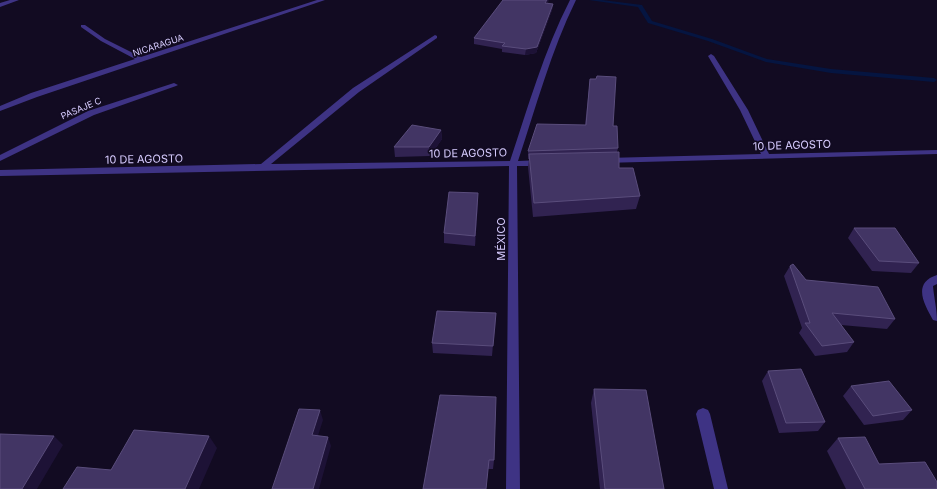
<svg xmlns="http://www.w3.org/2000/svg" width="937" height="489" viewBox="0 0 937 489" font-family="Inter,sans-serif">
<rect width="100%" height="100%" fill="#120b22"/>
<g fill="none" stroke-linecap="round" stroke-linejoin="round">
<!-- stream -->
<path fill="#051541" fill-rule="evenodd" d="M 589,0 L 602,0 L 642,5 L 652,21 L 712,39 L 767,59 L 831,69 L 934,78 L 937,80 L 934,82 L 831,73 L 766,62 L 708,41 L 648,23 L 638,7 Z"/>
<!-- minor -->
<path fill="#3e3384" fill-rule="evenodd" d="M 10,0 L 19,0 L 0,7 L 0,3 Z
M 317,0 L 325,0 L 37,97 L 0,111 L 0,106 L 31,93 L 135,59 L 101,41 L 81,27 L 81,25 L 85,25 L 105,39 L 141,57 Z
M 570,0 L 576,0 C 551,51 536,107 518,161 L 542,160 L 546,163 L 542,166 L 517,166 L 520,489 L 506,489 L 509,166 L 0,176 L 0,170 L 261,164 L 353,88 L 435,35 L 437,36 L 437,38 L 359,92 L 271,164 L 510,161 C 528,107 544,51 570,0 Z
M 711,54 L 714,56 L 748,110 L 769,154 L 937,150 L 937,154 L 603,163 L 602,161 L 606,158 L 761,154 L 740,110 L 708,56 Z
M 174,83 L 178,85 L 176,86 L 94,115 L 0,161 L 0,155 L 88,111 Z
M 937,275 L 937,284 L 933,286 C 934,298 937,309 937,321 L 933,320 C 924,304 912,283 937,275 Z
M 703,408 L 708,410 L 710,414 L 728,489 L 714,489 L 696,414 L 698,410 Z"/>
</g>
<!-- wall -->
<path fill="#312351" d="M 548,4 L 553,4 L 552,10 L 536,53 L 525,55 L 502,52 L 502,49 L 474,44 L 474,38 Z
M 590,79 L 613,126 L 618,148 L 617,152 L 619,168 L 640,196 L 636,209 L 533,217 L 528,167 L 529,159 L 528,159 L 528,151 L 585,125 Z
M 441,130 L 442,139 L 430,156 L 395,157 L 394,147 Z
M 478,203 L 475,246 L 444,243 L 444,233 Z
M 854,228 L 919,263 L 911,273 L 872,271 L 848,238 Z
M 790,266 L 806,280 L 895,319 L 887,329 L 841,325 L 854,342 L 847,352 L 815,356 L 799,333 L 802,328 L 784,276 Z
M 496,313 L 492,356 L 433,353 L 432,343 Z
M 768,371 L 825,422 L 818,431 L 779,433 L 762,381 Z
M 851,386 L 912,410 L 903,420 L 864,425 L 843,396 Z
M 594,389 L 664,489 L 600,489 L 591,403 Z
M 440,395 L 494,460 L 493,469 L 488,469 L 486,489 L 423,489 Z
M 838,438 L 879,464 L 937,489 L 846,489 L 827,451 Z"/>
<!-- shaded-wall -->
<path fill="#1d1236" d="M 547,0 L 549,0 L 548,3 L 545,9 L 545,3 Z
M 553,4 L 552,10 L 536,53 L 525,55 L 526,49 Z
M 441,130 L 442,139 L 430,156 L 429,147 Z
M 478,193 L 478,203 L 475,246 L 475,236 Z
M 496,313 L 496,323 L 492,356 L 493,346 Z
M 320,410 L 323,420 L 315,445 L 312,435 Z
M 54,436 L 63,445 L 37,489 L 22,489 Z
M 209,436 L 217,448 L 199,489 L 185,489 Z
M 328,437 L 331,446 L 319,489 L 313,489 Z"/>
<!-- building -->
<path fill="#423564" stroke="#5a4d7c" d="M 503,0 L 547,0 L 545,3 L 553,4 L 537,47 L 526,49 L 502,46 L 505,43 L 474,38 Z
M 597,76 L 616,77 L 613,126 L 617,126 L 618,148 L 528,151 L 537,124 L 586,125 L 590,79 L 596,79 Z
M 412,125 L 441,130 L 429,147 L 394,147 Z
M 619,152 L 619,168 L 633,168 L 640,196 L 534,203 L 529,154 Z
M 449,192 L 478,193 L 475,236 L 444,233 Z
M 854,228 L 895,228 L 919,263 L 879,261 Z
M 793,264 L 806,280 L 878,287 L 895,319 L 832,313 L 854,342 L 822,346 L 805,323 L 810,323 L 790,266 Z
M 437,311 L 496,313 L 493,346 L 432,343 Z
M 801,369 L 825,422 L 786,423 L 768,371 Z
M 889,381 L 912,410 L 873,416 L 851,386 Z
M 594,389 L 646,390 L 664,489 L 605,489 Z
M 440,395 L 496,397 L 494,460 L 489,460 L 486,489 L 423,489 Z
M 299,409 L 320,410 L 312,435 L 328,437 L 313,489 L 272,489 Z
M 134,430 L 209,436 L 185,489 L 63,489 L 77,467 L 111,470 Z
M 0,434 L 54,436 L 22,489 L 0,489 Z
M 865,437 L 879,464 L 925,462 L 937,482 L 937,489 L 865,489 L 838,438 Z"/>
<g text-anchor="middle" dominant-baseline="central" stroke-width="3.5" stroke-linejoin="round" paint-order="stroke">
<!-- far-street labels -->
<g font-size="9" fill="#d7ccff" stroke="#120b22">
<text transform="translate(158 45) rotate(-18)">NICARAGUA</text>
<text transform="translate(81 108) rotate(-23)">PASAJE C</text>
</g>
<!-- street labels -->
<g font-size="11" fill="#d7ccff" stroke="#120b22">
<text transform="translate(792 145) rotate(-2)">10 DE AGOSTO</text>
<text transform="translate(468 153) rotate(-1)">10 DE AGOSTO</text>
<text transform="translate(144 159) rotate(-1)">10 DE AGOSTO</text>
<text transform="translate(501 239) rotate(-90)">MÉXICO</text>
</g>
</g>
</svg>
